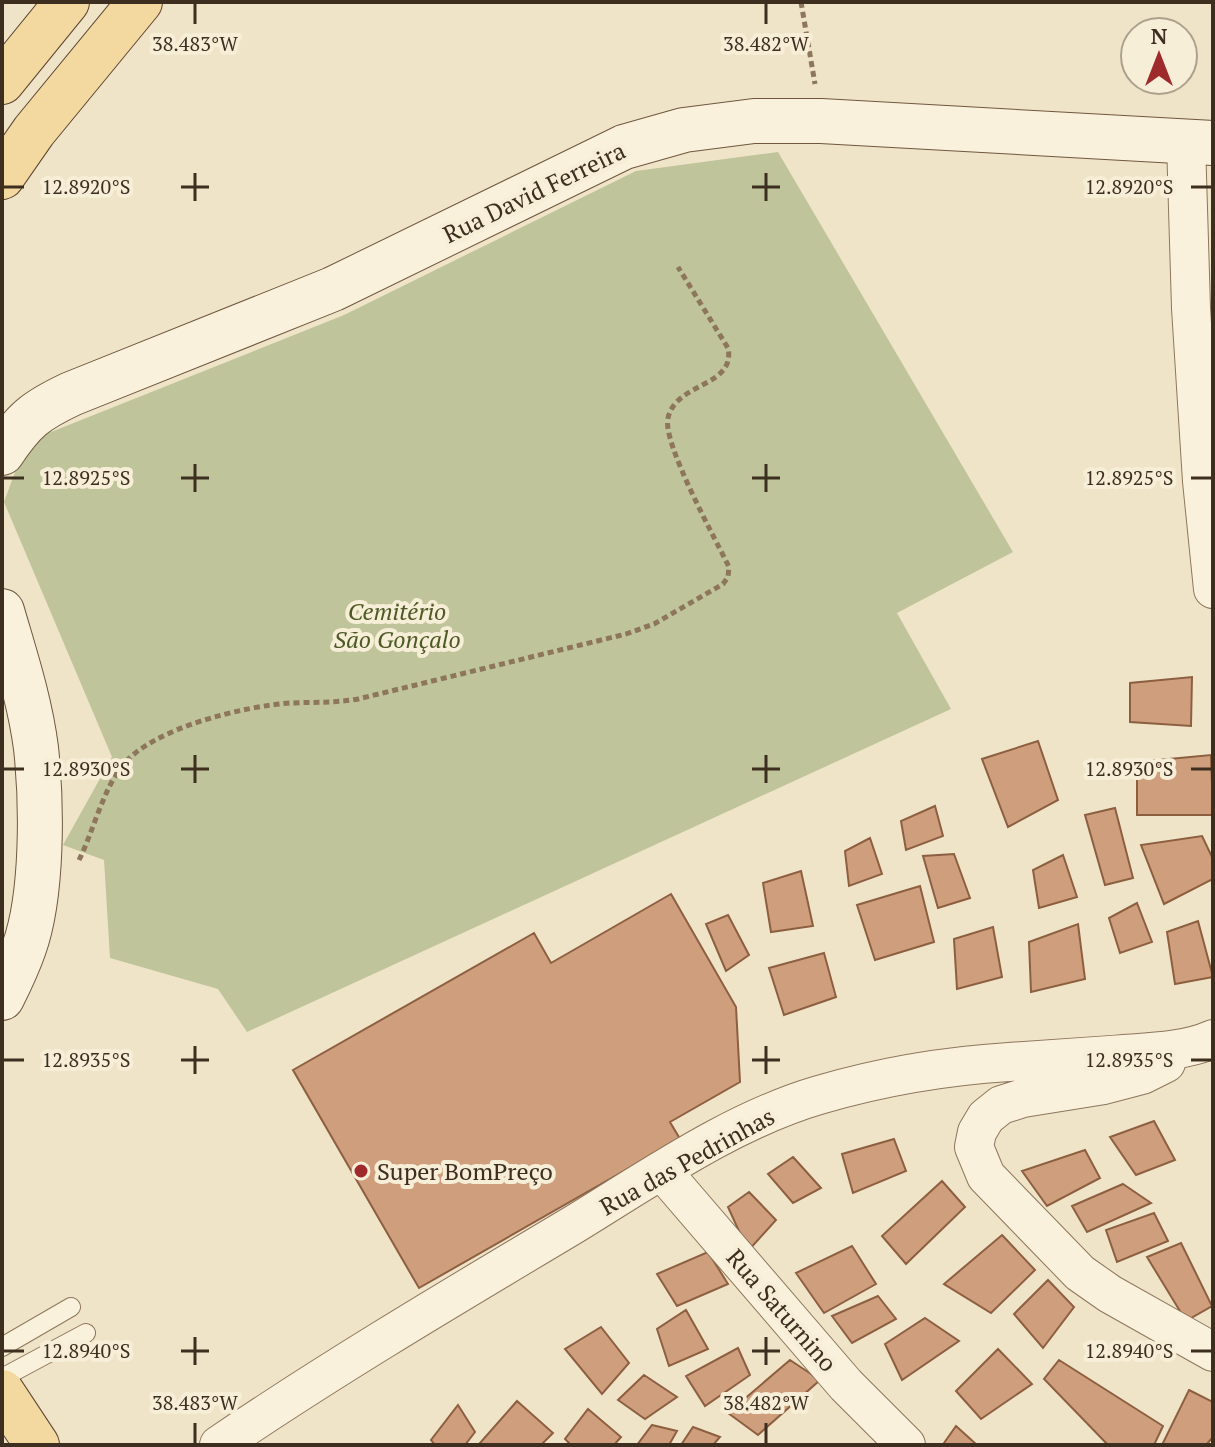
<svg xmlns="http://www.w3.org/2000/svg" width="1215" height="1447" viewBox="0 0 1215 1447" font-family="'PT Serif',serif">
<rect width="100%" height="100%" fill="#f0e4c8"/>
<!-- cemetery -->
<path fill="#bfc49a" d="M 778,152 L 1013,552 L 897,613 L 951,709 L 247,1032 L 218,989 L 110,958 L 104,860 L 63,845 L 112,757 L 4,502 L 26,442 L 344,315 L 636,171 Z"/>
<!-- building -->
<path fill="#cf9f7d" stroke="#8d5f41" stroke-width="2" d="M 1192,677 L 1191,726 L 1130,722 L 1130,683 Z
M 1038,741 L 1058,800 L 1008,827 L 982,759 Z
M 1211,755 L 1213,815 L 1137,815 L 1137,762 Z
M 935,806 L 943,836 L 906,850 L 901,821 Z
M 1115,808 L 1133,878 L 1105,885 L 1085,815 Z
M 1202,836 L 1213,859 L 1213,879 L 1164,904 L 1141,845 Z
M 870,838 L 882,874 L 849,886 L 845,851 Z
M 954,854 L 970,898 L 938,908 L 923,856 Z
M 1063,855 L 1077,897 L 1039,908 L 1033,870 Z
M 801,871 L 813,926 L 771,932 L 763,883 Z
M 920,886 L 934,942 L 875,960 L 857,905 Z
M 671,894 L 736,1007 L 740,1082 L 670,1122 L 680,1139 L 419,1288 L 293,1070 L 534,933 L 551,963 Z
M 1137,903 L 1152,942 L 1120,953 L 1109,918 Z
M 728,915 L 749,955 L 726,971 L 706,924 Z
M 1198,921 L 1213,977 L 1175,984 L 1167,932 Z
M 1078,924 L 1085,979 L 1031,992 L 1029,942 Z
M 993,927 L 1002,977 L 957,989 L 954,939 Z
M 824,953 L 836,997 L 784,1015 L 769,968 Z
M 1154,1121 L 1175,1160 L 1136,1175 L 1110,1137 Z
M 894,1139 L 906,1171 L 853,1193 L 842,1154 Z
M 1085,1150 L 1100,1178 L 1047,1206 L 1022,1171 Z
M 793,1157 L 821,1188 L 793,1203 L 768,1174 Z
M 942,1181 L 965,1207 L 906,1264 L 882,1236 Z
M 1123,1184 L 1151,1203 L 1087,1232 L 1072,1206 Z
M 749,1192 L 776,1220 L 748,1251 L 728,1207 Z
M 1154,1213 L 1168,1241 L 1117,1262 L 1106,1230 Z
M 1002,1235 L 1035,1270 L 991,1313 L 944,1284 Z
M 1181,1243 L 1212,1306 L 1186,1321 L 1147,1257 Z
M 852,1246 L 876,1284 L 824,1313 L 796,1273 Z
M 708,1252 L 728,1284 L 677,1306 L 657,1274 Z
M 1048,1280 L 1074,1307 L 1043,1348 L 1014,1314 Z
M 878,1296 L 896,1319 L 852,1343 L 832,1316 Z
M 686,1310 L 708,1349 L 669,1366 L 657,1329 Z
M 925,1318 L 959,1341 L 902,1380 L 885,1344 Z
M 601,1327 L 629,1363 L 602,1394 L 565,1349 Z
M 738,1348 L 750,1375 L 705,1406 L 686,1376 Z
M 998,1349 L 1032,1384 L 981,1419 L 956,1391 Z
M 790,1360 L 820,1380 L 758,1435 L 728,1413 Z
M 1059,1360 L 1163,1426 L 1154,1445 L 1108,1445 L 1044,1379 Z
M 644,1375 L 677,1397 L 645,1419 L 618,1400 Z
M 1189,1390 L 1213,1402 L 1213,1437 L 1206,1445 L 1162,1445 Z
M 517,1401 L 553,1433 L 541,1445 L 482,1445 L 480,1443 Z
M 458,1405 L 475,1432 L 465,1445 L 435,1445 L 431,1440 Z
M 588,1409 L 621,1437 L 614,1445 L 571,1445 L 565,1439 Z
M 652,1425 L 677,1431 L 669,1445 L 637,1445 Z
M 956,1426 L 977,1445 L 945,1445 L 944,1443 Z
M 693,1427 L 720,1437 L 713,1445 L 681,1445 Z"/>
<g fill="none" stroke-linecap="round" stroke-linejoin="round">
<defs>
<path id="service" d="M 2,1347 L 71,1307
M 2,1378 L 86,1333"/>
<path id="minor" d="M 1186,142 L 1191,308 L 1202,481 L 1213,589
M 1166,1063 L 1142,1075 L 1104,1085 L 1023,1098 L 1001,1105 L 986,1117 L 977,1132 L 974,1147 L 986,1176 L 1080,1273 L 1110,1294 L 1213,1352
M 662,1171 L 846,1385 L 906,1445
M 219,1445 C 334,1367 454,1296 573,1225 C 650,1178 733,1120 819,1095 C 880,1077 945,1066 1009,1062 C 1048,1059 1086,1057 1124,1054 C 1153,1052 1186,1051 1213,1039"/>
<path id="secondary" d="M 2,453 C 24,420 35,411 71,394 L 333,289 L 624,147 L 684,130 L 754,121 L 821,121 L 1213,143
M 2,611 C 15,656 30,701 36,748 C 42,804 43,895 24,948 C 18,965 10,982 2,998"/>
<path id="primary" d="M 2,82 L 67,2
M 2,177 L 34,131 L 140,2
M 2,1392 L 37,1445"/>
</defs>
<!-- service casing -->
<use href="#service" stroke="#8d765c" stroke-width="20"/>
<!-- minor casing -->
<use href="#minor" stroke="#8d765c" stroke-width="40"/>
<!-- secondary casing -->
<use href="#secondary" stroke="#6f573f" stroke-width="46"/>
<!-- primary casing -->
<use href="#primary" stroke="#5b4430" stroke-width="46"/>
<!-- path -->
<path stroke="#8d765c" stroke-width="5" stroke-dasharray="6 4" stroke-linecap="butt" d="M 801,2 L 815,84
M 79,860 C 93,832 103,790 122,766 C 152,728 244,706 291,703 C 314,702 335,703 358,699 L 626,634 L 654,624 L 723,584 L 728,577 L 729,567 C 716,540 662,443 668,418 C 676,382 736,387 728,348 L 678,267"/>
<!-- service -->
<use href="#service" stroke="#faf1dc" stroke-width="18"/>
<!-- minor -->
<use href="#minor" stroke="#faf1dc" stroke-width="38"/>
<!-- secondary -->
<use href="#secondary" stroke="#faf1dc" stroke-width="44"/>
<!-- primary -->
<use href="#primary" stroke="#f3d9a0" stroke-width="44"/>
</g>
<!-- ticks -->
<path fill="none" stroke="#3d2e20" stroke-width="3" d="M 195,4 L 195,24M 766,4 L 766,24M 195,173 L 195,201M 766,173 L 766,201M 4,187 L 24,187M 181,187 L 209,187M 752,187 L 780,187M 1191,187 L 1211,187M 195,464 L 195,492M 766,464 L 766,492M 4,478 L 24,478M 181,478 L 209,478M 752,478 L 780,478M 1191,478 L 1211,478M 195,755 L 195,783M 766,755 L 766,783M 4,769 L 24,769M 181,769 L 209,769M 752,769 L 780,769M 1191,769 L 1211,769M 195,1046 L 195,1074M 766,1046 L 766,1074M 4,1060 L 24,1060M 181,1060 L 209,1060M 752,1060 L 780,1060M 1191,1060 L 1211,1060M 195,1337 L 195,1365M 766,1337 L 766,1365M 4,1351 L 24,1351M 181,1351 L 209,1351M 752,1351 L 780,1351M 1191,1351 L 1211,1351M 195,1423 L 195,1443M 766,1423 L 766,1443"/>
<!-- markers -->
<circle fill="#9e2a2b" stroke="#f7eed8" stroke-width="3" cx="361" cy="1171" r="8"/>
<g text-anchor="middle" dominant-baseline="central" stroke-width="8" stroke-linejoin="round" paint-order="stroke">
<!-- street labels -->
<g font-size="24" fill="#3d2e20" stroke="#f7eed8">
<text transform="translate(534 192) rotate(-26)">Rua David Ferreira</text>
<text transform="translate(687 1161) rotate(-29)">Rua das Pedrinhas</text>
<text transform="translate(782 1310) rotate(49)">Rua Saturnino</text>
</g>
<!-- park labels -->
<g font-size="24" font-style="italic" fill="#4d5a26" stroke="#f7eed8">
<text x="397" y="611">Cemitério<tspan x="397" dy="28">São Gonçalo</tspan></text>
</g>
<!-- poi labels -->
<g font-size="24" fill="#3d2e20" stroke="#f7eed8" text-anchor="start">
<text x="377" y="1171">Super BomPreço</text>
</g>
</g>
<g font-size="20" text-anchor="middle" fill="#3d2e20" stroke="#f7eed8" stroke-width="8" stroke-linejoin="round" paint-order="stroke">
<text x="195" y="51">38.483°W</text>
<text x="766" y="51">38.482°W</text>
<text x="86" y="194">12.8920°S</text>
<text x="1129" y="194">12.8920°S</text>
<text x="86" y="485">12.8925°S</text>
<text x="1129" y="485">12.8925°S</text>
<text x="86" y="776">12.8930°S</text>
<text x="1129" y="776">12.8930°S</text>
<text x="86" y="1067">12.8935°S</text>
<text x="1129" y="1067">12.8935°S</text>
<text x="86" y="1358">12.8940°S</text>
<text x="1129" y="1358">12.8940°S</text>
<text x="195" y="1410">38.483°W</text>
<text x="766" y="1410">38.482°W</text>
</g>
<!-- border -->
<rect width="1215" height="1447" fill="none" stroke="#3d2e20" stroke-width="8"/>
<!-- north arrow -->
<g transform="translate(1159 56)"><circle r="38" fill="#f7eed8" stroke="#ada18e" stroke-width="2"/>
<path d="M0-6L14 30L0 20L-14 30Z" fill="#9e2a2b"/>
<text y="-12" font-size="22" font-weight="bold" text-anchor="middle" fill="#3d2e20">N</text>
</g>
</svg>
